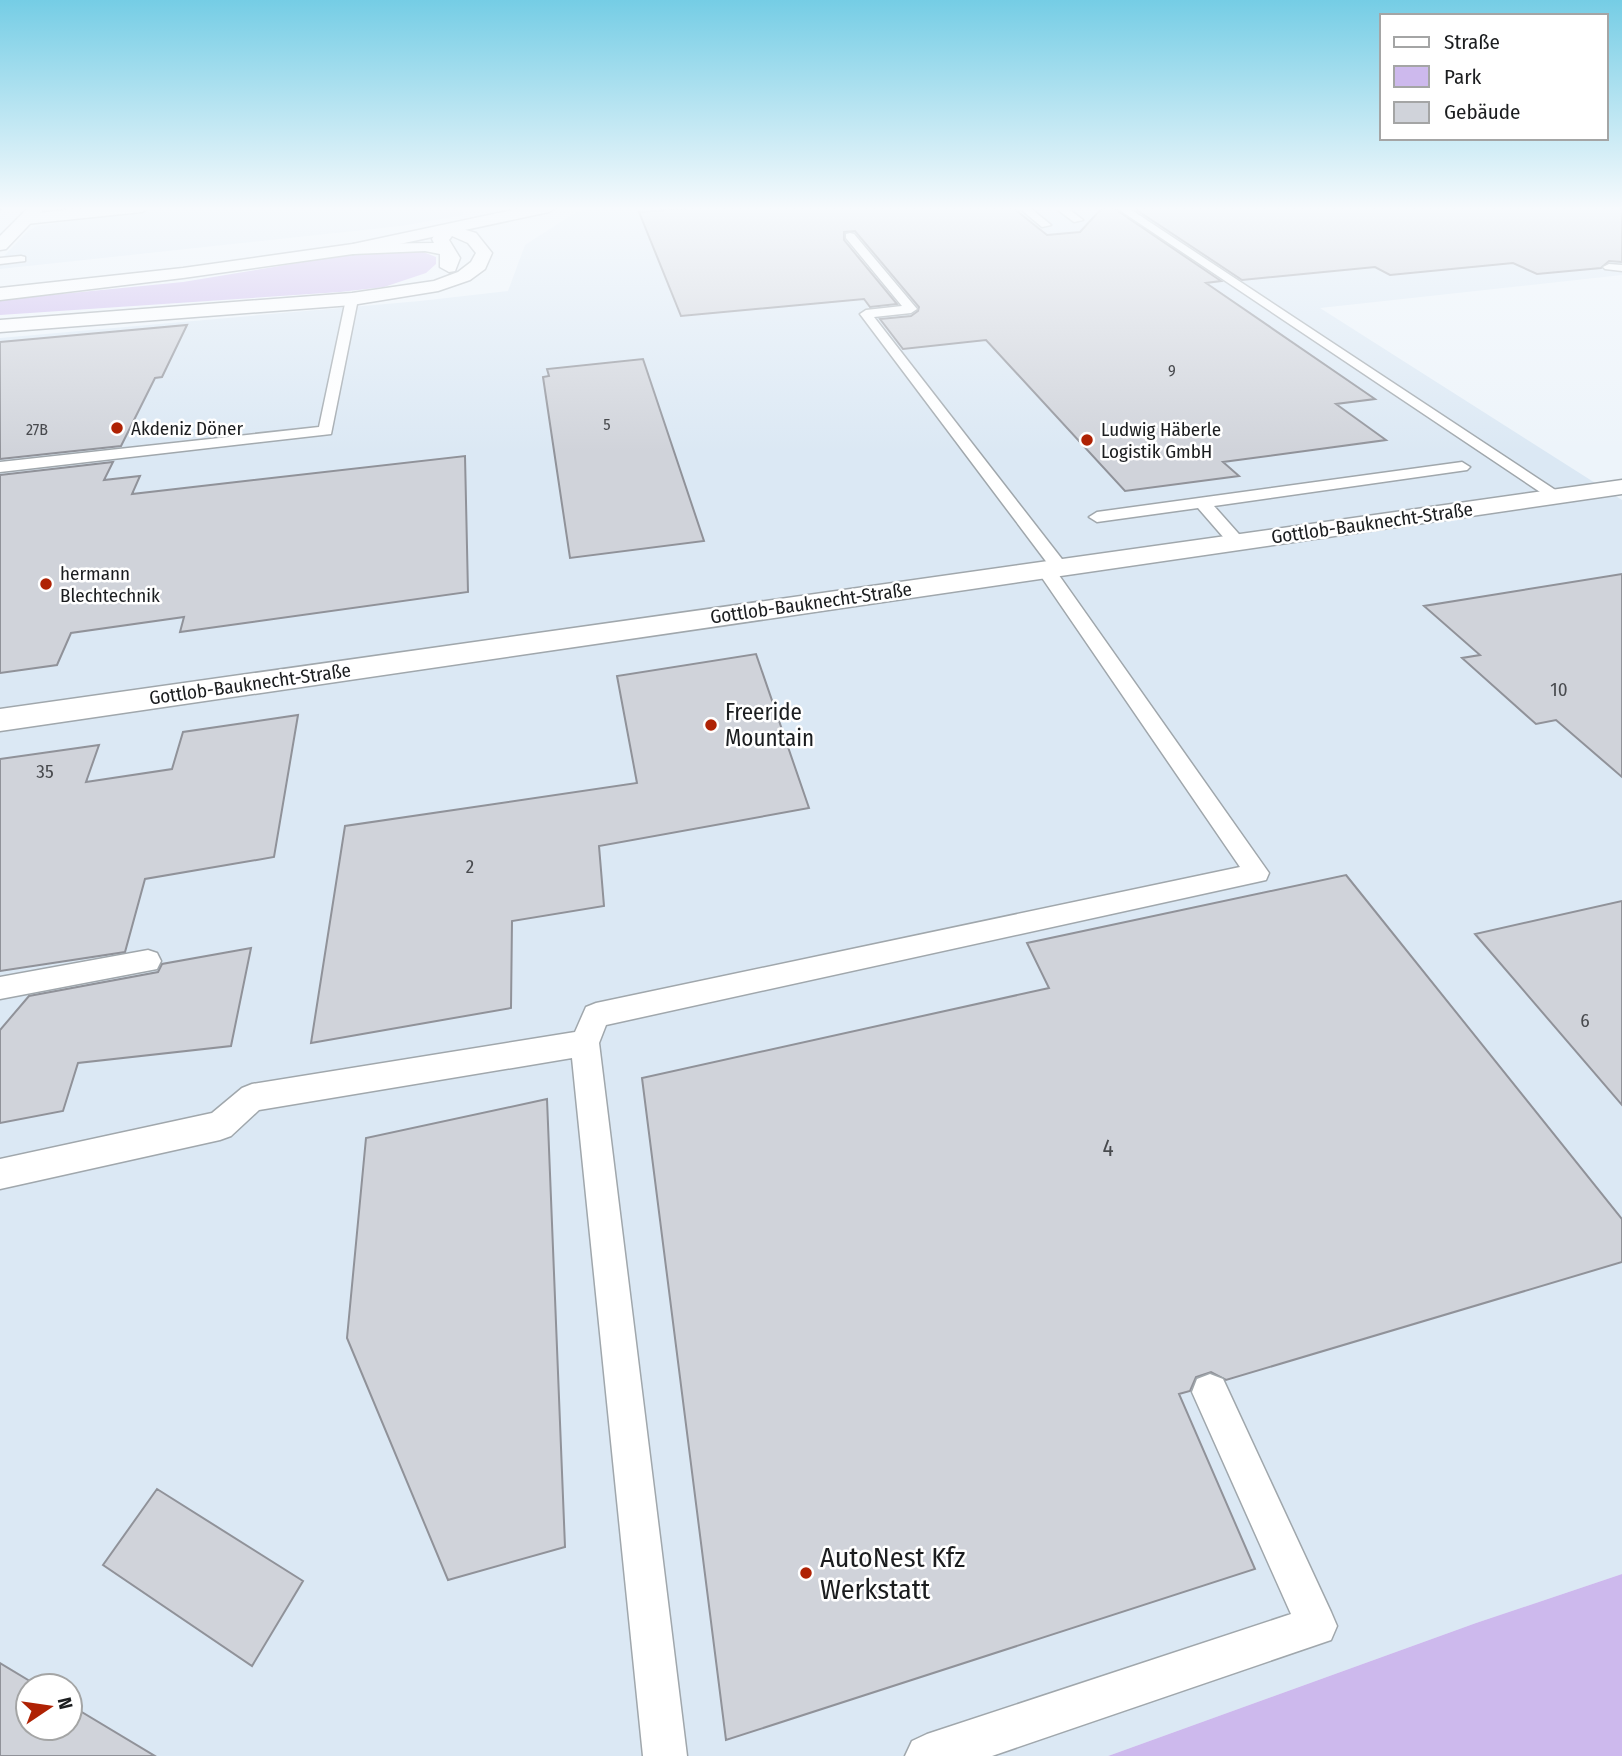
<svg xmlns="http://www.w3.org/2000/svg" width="1622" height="1756" viewBox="0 0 1622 1756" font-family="'Fira Sans Condensed',sans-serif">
<rect width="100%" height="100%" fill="#edf4fa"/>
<!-- built -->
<path fill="#dbe8f4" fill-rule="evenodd" d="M 165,207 L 459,207 L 464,215 L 401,226 L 0,269 L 0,261 L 3,257 L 28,231 L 37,226 Z
M 593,207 L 1493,207 L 1622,260 L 1622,275 L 1320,308 L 1622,500 L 1622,1574 L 1476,1623 L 1108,1756 L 0,1756 L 0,338 L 420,301 L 508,291 L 525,245 L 573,214 ZM 28,1686 L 70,1686 L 70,1728 L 28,1728 Z"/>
<!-- green -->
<path fill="#cdb9ed" d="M 416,249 L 436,257 L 436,264 L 426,273 L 384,287 L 340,292 L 0,315 L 0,300 L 183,282 L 364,252 Z
M 1622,1574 L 1622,1756 L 1108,1756 L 1476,1623 Z"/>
<!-- building -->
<path fill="#d0d3da" stroke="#909299" stroke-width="2" d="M 704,207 L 1012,207 L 1047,235 L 1080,232 L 1103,207 L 1112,207 L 1221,281 L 1206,283 L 1375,399 L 1336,404 L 1386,440 L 1223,462 L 1239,476 L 1125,491 L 986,340 L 903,349 L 880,319 L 911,316 L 918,311 L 919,307 L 855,231 L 844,232 L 844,240 L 897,304 L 870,307 L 864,299 L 681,316 L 639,212 Z
M 1132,207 L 1622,207 L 1622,262 L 1609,261 L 1601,268 L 1537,274 L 1513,263 L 1390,275 L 1375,267 L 1242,280 Z
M 187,325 L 162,377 L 155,378 L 121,446 L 0,459 L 0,342 Z
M 643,359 L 704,541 L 570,558 L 543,377 L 549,376 L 547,369 Z
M 465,456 L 468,592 L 180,632 L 184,617 L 71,633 L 57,665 L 0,673 L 0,475 L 113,462 L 104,480 L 140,476 L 132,494 Z
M 1622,574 L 1622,777 L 1556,720 L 1536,724 L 1462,658 L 1480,655 L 1424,606 Z
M 756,654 L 809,808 L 599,846 L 604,906 L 512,921 L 511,1008 L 311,1043 L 345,826 L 637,783 L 617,676 Z
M 298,715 L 274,857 L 145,879 L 125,952 L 0,971 L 0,759 L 99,745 L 86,782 L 172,769 L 183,732 Z
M 1346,875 L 1622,1219 L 1622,1262 L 1226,1380 L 1211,1372 L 1196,1377 L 1190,1391 L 1179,1394 L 1255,1569 L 726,1740 L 642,1078 L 1049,988 L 1027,943 Z
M 1622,901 L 1622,1105 L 1475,934 Z
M 251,948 L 231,1046 L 78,1063 L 63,1111 L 0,1123 L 0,1030 L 29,996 L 158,972 L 162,964 Z
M 547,1099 L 565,1547 L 448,1580 L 347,1338 L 366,1138 Z
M 157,1489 L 303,1581 L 252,1666 L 103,1565 Z
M 0,1663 L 38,1686 L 28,1686 L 28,1728 L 70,1728 L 70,1705 L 155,1756 L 0,1756 Z"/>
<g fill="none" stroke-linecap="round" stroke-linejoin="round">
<defs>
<path id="service" d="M 1018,207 L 1029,207 L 1051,225 L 1042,227 Z
M 1054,207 L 1066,207 L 1083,220 L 1074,222 Z
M 1115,207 L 1127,207 L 1566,497 L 1564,500 L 1552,500 Z
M 850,233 L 854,234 L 917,309 L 911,313 L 874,317 L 1065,563 L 1068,567 L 1065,571 L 1056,571 L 1269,873 L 1266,880 L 1257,882 L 606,1025 L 599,1043 L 687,1756 L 643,1756 L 572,1058 L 259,1110 L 231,1136 L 220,1140 L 0,1189 L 0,1159 L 212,1113 L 242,1088 L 252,1084 L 575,1032 L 586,1007 L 596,1003 L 1240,867 L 1036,569 L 1039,565 L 1048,564 L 860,314 L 866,310 L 902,306 L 846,238 L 846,234 Z
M 21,256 L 25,257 L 25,261 L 0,264 L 0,258 Z
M 1609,264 L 1622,265 L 1622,271 L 1605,269 L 1603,267 Z
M 352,295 L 358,299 L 331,434 L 0,472 L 0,462 L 319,427 L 346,299 Z
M 1462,462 L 1470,467 L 1467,470 L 1214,506 L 1246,542 L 1237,547 L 1231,546 L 1198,508 L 1097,522 L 1089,517 L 1097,512 Z
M 148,950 L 157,953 L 161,961 L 157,969 L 0,999 L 0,977 Z
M 1210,1374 L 1223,1379 L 1331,1612 L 1337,1626 L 1331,1640 L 992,1756 L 905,1756 L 912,1741 L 927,1734 L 1291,1614 L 1192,1392 L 1197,1379 Z"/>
<path id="minor" d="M 95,207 L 150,207 L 142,212 L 26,224 L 18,219 L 26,214 Z"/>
<path id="tertiary" d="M 29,207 L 46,207 L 6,249 L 0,250 L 0,236 Z
M 449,225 L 476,233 L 492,253 L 485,269 L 470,280 L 438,291 L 352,305 L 0,332 L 0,320 L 352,293 L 434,281 L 458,272 L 471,262 L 476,253 L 468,243 L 452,236 L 449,240 L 460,258 L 455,271 L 449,272 L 440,267 L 440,254 L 425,251 L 353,254 L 345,249 L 353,244 L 434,243 L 432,239 C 436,233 441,227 449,225 Z
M 1622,480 L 1622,494 L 0,731 L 0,709 Z"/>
<path id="secondary" d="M 526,207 L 557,207 L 549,212 L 353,254 L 183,278 L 0,300 L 0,288 L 183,268 L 353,244 Z"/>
</defs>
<!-- service casing -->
<use href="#service" stroke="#a0a7ac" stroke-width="3"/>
<!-- minor casing -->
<use href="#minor" stroke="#a0a7ac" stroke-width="3"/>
<!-- tertiary casing -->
<use href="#tertiary" stroke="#a0a7ac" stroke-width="3"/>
<!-- secondary casing -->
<use href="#secondary" stroke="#a0a7ac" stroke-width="3"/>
<!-- service -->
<use href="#service" fill="#fff" fill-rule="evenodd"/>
<!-- minor -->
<use href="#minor" fill="#fff" fill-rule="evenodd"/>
<!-- tertiary -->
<use href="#tertiary" fill="#fff" fill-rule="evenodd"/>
<!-- secondary -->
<use href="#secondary" fill="#fff" fill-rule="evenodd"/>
<!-- rail -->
<path stroke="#3b3e41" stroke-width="2.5" stroke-dasharray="2 3.5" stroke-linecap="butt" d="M 0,210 L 3,207"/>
</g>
<!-- sky -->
<linearGradient id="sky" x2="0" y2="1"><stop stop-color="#75cde5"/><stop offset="0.46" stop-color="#f7fafd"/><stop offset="1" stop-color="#f7fafd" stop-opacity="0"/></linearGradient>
<rect width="1622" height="453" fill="url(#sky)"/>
<!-- markers -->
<g fill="#af2204" stroke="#fff" stroke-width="2.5">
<circle cx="117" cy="428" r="7"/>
<circle cx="1087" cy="440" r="7"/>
<circle cx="46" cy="584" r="7"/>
<circle cx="711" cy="725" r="7"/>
<circle cx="806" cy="1573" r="7"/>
</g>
<g text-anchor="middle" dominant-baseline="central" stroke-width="5" stroke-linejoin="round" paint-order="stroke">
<!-- far-number labels -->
<g font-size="16" fill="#484a4e">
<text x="1172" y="370">9</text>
<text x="607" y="424">5</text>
<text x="37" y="429">27B</text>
</g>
<!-- far-poi labels -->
<g font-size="19" fill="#1b1d1f" stroke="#fff" text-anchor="start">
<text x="131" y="428">Akdeniz Döner</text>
<text x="1101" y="429">Ludwig Häberle<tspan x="1101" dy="22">Logistik GmbH</tspan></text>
<text x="60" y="573">hermann<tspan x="60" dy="22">Blechtechnik</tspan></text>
</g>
<!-- far-street labels -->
<g font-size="19" fill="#1b1d1f" stroke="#fff">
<text transform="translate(1372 523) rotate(-8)">Gottlob-Bauknecht-Straße</text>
<text transform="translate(811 603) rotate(-8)">Gottlob-Bauknecht-Straße</text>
<text transform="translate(250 684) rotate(-8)">Gottlob-Bauknecht-Straße</text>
</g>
<!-- number labels -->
<g font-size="19" fill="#484a4e">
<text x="1559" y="689">10</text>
<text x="45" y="771">35</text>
<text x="470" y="866">2</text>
<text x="1585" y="1020">6</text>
</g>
<!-- poi labels -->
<g font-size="23" fill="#1b1d1f" stroke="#fff" text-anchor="start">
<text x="725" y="712">Freeride<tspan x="725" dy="26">Mountain</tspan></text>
</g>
<!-- near-number labels -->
<g font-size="23" fill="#484a4e">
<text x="1108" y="1148">4</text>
</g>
<!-- near-poi labels -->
<g font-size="28" fill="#1b1d1f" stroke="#fff" text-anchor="start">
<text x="820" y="1557">AutoNest Kfz<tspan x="820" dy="32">Werkstatt</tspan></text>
</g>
</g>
<!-- legend -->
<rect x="1380" y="14" width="228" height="126" fill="#ffffff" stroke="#a4a5a5" stroke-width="2"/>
<rect x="1394" y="37" width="35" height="10" fill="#ffffff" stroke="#a4a5a5" stroke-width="2"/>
<text x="1444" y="49" font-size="21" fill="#1b1d1f">Straße</text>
<rect x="1394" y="66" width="35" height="21" fill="#cdb9ed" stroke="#a4a5a5" stroke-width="2"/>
<text x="1444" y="84" font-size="21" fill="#1b1d1f">Park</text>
<rect x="1394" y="102" width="35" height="21" fill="#d0d3da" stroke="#a4a5a5" stroke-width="2"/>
<text x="1444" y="119" font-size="21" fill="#1b1d1f">Gebäude</text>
<!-- north arrow -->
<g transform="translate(49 1707) rotate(77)"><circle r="33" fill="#ffffff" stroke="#a4a5a5" stroke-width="2"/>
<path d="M0-5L12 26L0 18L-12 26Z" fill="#af2204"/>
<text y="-10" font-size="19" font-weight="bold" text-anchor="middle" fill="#1b1d1f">N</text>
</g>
</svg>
